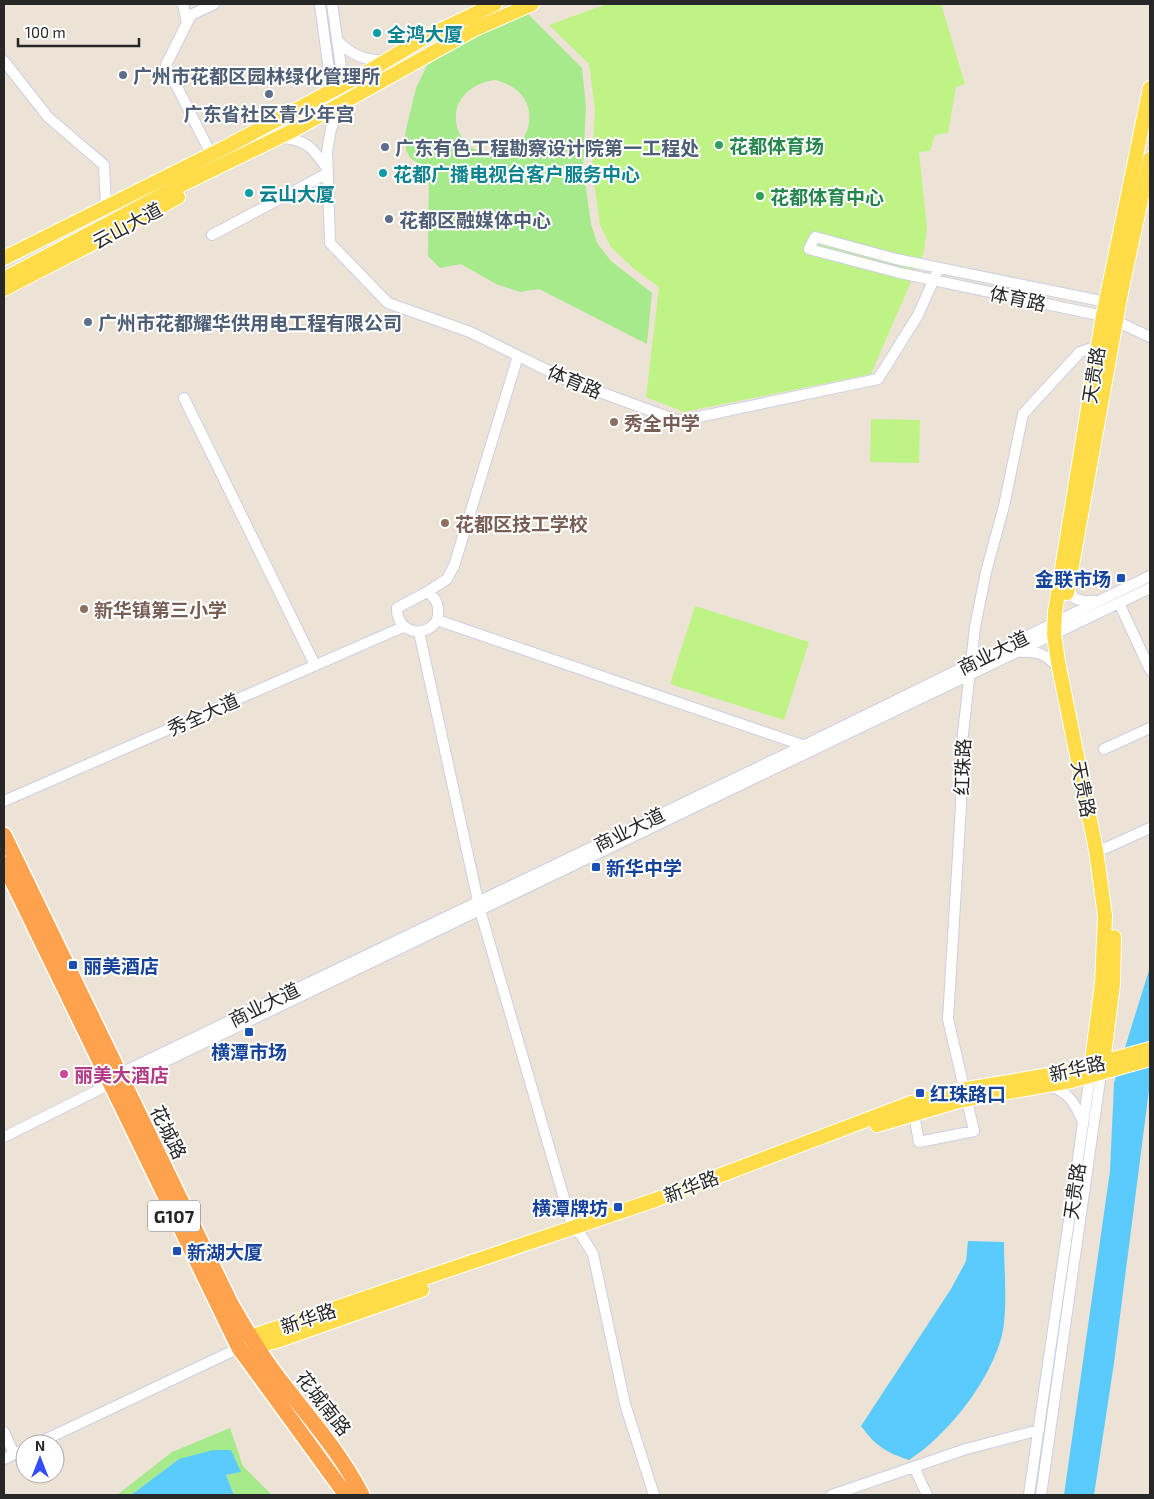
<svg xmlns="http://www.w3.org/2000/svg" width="1154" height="1499" viewBox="0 0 1154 1499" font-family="'Exo 2','Noto Sans SC',sans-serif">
<rect width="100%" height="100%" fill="#ece3d6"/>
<!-- green -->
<path fill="#a7ea8b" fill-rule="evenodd" d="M 522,8 L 582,68 L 586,107 L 583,167 L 591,224 L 597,243 L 611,261 L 652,293 L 647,344 L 539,289 L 520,292 L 496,284 L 461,264 L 440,268 L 428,256 L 429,170 L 410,158 L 406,150 L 405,134 L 416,88 L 434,51 ZM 495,80 C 556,94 527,172 478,151 C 469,147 461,139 458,130 C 449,102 470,83 495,80 Z
M 230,1428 L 243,1466 L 272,1495 L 234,1495 L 226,1475 L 241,1472 L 179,1459 L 131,1495 L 117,1495 L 172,1452 Z"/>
<!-- pitch -->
<path fill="#c0f385" d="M 607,4 L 941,4 L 965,84 L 956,87 L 948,133 L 935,135 L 930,151 L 919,152 L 927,228 L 924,252 L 871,374 L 684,412 L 646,397 L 659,287 L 633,268 L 611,247 L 600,225 L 592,167 L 595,110 L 589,64 L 549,25 Z
M 871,419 L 920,420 L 919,463 L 870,462 Z
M 695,606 L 809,642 L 784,720 L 670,684 Z"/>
<!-- water -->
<path fill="#5bcafc" d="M 1150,967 L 1150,1082 L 1114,1363 L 1094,1495 L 1064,1495 L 1110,1171 L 1114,1083 Z
M 968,1241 L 1004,1242 C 1004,1269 1007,1296 1004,1323 C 999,1371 949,1435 909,1460 C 885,1452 876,1446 861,1426 L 951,1289 L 966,1261 Z
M 213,1450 L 231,1450 L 241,1472 L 226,1475 L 234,1495 L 131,1495 L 179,1459 Z"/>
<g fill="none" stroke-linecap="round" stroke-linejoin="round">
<defs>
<path id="minor" d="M 183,4 L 187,23
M 320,4 L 334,108
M 332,4 L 346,102
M 338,41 C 352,56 365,60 386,61
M 4,61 L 48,117 L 104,165 L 106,207
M 341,105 L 331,129 L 327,152 L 330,243 L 388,303 L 470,332 L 567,380 L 679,421 L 878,379 L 918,315 L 939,268
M 279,138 C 306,138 314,149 328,170
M 211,154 L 166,65 L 191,15 L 214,4
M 212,235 L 328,173
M 1103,316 L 900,273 L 809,249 L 815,237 L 896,259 L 1106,302
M 1116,321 L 1150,337
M 184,398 L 315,665
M 1068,586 L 1074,598 L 1083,601 L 1094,601
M 427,592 L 447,579 L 454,566 L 518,356
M 427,592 C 438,599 440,608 437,620 C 425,640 396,632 397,608 Z
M 1119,603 L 1150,670
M 437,620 L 805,746
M 419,632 L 480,910 L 573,1229 L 581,1235 L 593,1254 L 625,1404 L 654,1495
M 1022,652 C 1039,650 1048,656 1059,669
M 1104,749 L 1150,728
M 4,801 L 403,627
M 1096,850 L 1106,848 L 1150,828
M 115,1078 L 119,1074 L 803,746 L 1150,576
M 1049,1087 C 1068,1089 1077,1107 1083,1123
M 913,1109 L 919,1142 L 974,1131 L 948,1019 L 961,806 L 962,742 L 975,627 L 986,572 L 1004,506 L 1023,414 L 1080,352 L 1098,346
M 4,1137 L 110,1084 L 122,1082 L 1150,588
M 4,1432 L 14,1454
M 36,1444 L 239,1348
M 4,1459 L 25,1449
M 914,1467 L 927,1495
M 832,1495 L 966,1449 L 1039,1430
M 1029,1495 L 1090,1076
M 1041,1495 L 1101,1073"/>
<path id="major" d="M 4,258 L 224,148 L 369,71 L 424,38 L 495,4
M 4,279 L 181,185 L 294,130 L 475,29 L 532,4
M 4,289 L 105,237 L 178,197
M 1067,593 L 1122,287 L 1150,159
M 1102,1070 L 1113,984 L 1114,937
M 1090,1076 L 1102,984 L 1105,916 L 1096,850 L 1058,662 L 1054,634 L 1055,612 L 1103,316 L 1150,88
M 877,1125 L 962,1100 L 1071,1081 L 1150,1059
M 243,1344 L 250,1337 L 655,1200 L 911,1103 L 961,1090 L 1066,1072 L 1150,1049
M 248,1348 L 277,1341 L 422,1290"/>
<path id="highway" d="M 4,835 L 231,1304 C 247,1332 264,1360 284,1385 C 312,1421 341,1454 362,1495
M 4,864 L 239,1348 L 346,1495"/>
</defs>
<!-- minor casing -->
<use href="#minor" stroke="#cbcfe3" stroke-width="12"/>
<!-- major casing -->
<use href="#major" stroke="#fff" stroke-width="16"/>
<!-- highway casing -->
<use href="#highway" stroke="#fff" stroke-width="18"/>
<!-- minor -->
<use href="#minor" stroke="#fff" stroke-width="10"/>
<!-- major -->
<use href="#major" stroke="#ffdc48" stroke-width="14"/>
<!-- highway -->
<use href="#highway" stroke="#ffa24e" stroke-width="15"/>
</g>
<!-- markers -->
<g fill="#0f9aa8" stroke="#fff" stroke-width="2">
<circle cx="377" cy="33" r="5"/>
<circle cx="383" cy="173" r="5"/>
<circle cx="249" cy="193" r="5"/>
</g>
<g fill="#5c6f8a" stroke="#fff" stroke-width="2">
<circle cx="123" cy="75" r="5"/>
<circle cx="269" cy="94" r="5"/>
<circle cx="385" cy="147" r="5"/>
<circle cx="389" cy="219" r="5"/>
<circle cx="88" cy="322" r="5"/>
</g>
<g fill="#2e9e5b" stroke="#fff" stroke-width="2">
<circle cx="719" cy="145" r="5"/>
<circle cx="760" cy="196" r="5"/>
</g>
<g fill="#8d6e63" stroke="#fff" stroke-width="2">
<circle cx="614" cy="422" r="5"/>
<circle cx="445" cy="523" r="5"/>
<circle cx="84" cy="609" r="5"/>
</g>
<g fill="#1a4fb4" stroke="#fff" stroke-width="2">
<rect x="1116" y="573" width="10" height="10" rx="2.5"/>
<rect x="591" y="862" width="10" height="10" rx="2.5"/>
<rect x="68" y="960" width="10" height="10" rx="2.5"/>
<rect x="244" y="1027" width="10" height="10" rx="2.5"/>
<rect x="915" y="1088" width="10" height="10" rx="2.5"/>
<rect x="613" y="1202" width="10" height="10" rx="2.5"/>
<rect x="172" y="1246" width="10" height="10" rx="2.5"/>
</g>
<circle fill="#d1479c" stroke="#fff" stroke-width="2" cx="64" cy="1074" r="5"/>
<g text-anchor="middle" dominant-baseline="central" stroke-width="4" stroke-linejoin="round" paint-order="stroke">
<!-- shield labels -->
<rect fill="#fff" stroke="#686868" stroke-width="1" x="148" y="1200.5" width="52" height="31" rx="4"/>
<g font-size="18" font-weight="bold" fill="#272727">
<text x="174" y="1216">G107</text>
</g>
<!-- culture labels -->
<g font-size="19" font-weight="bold" fill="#0d838f" stroke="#fff" text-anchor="start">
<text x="387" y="33">全鸿大厦</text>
<text x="393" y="173">花都广播电视台客户服务中心</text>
<text x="259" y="193">云山大厦</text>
</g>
<!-- service labels -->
<g font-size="19" font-weight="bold" fill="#4e5e75" stroke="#fff" text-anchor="start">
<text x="133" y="75">广州市花都区园林绿化管理所</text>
<text x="269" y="113" text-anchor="middle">广东省社区青少年宫</text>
<text x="395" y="147">广东有色工程勘察设计院第一工程处</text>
<text x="399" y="219">花都区融媒体中心</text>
<text x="98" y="322">广州市花都耀华供用电工程有限公司</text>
</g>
<!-- leisure labels -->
<g font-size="19" font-weight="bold" fill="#27864d" stroke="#fff" text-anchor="start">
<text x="729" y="145">花都体育场</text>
<text x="770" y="196">花都体育中心</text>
</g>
<!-- street labels -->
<g font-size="19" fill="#272727" stroke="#fff">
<text transform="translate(127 225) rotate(-28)">云山大道</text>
<text transform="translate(1018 298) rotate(12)">体育路</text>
<text transform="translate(1093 375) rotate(-81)">天贵路</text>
<text transform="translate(575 381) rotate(23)">体育路</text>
<text transform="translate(993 652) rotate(-26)">商业大道</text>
<text transform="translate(203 714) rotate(-24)">秀全大道</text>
<text transform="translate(962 767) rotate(-88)">红珠路</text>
<text transform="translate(1084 789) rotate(79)">天贵路</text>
<text transform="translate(629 829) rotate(-26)">商业大道</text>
<text transform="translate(264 1004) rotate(-26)">商业大道</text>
<text transform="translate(1077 1068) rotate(-13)">新华路</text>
<text transform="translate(169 1132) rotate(64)">花城路</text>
<text transform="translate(691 1186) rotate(-21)">新华路</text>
<text transform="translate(1074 1191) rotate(-82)">天贵路</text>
<text transform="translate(308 1318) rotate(-19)">新华路</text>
<text transform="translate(324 1403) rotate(52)">花城南路</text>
</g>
<!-- education labels -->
<g font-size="19" font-weight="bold" fill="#785e54" stroke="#fff" text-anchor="start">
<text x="624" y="422">秀全中学</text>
<text x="455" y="523">花都区技工学校</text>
<text x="94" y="609">新华镇第三小学</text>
</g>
<!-- transit labels -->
<g font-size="19" font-weight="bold" fill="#164399" stroke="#fff" text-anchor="start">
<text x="1111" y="578" text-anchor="end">金联市场</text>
<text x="606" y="867">新华中学</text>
<text x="83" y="965">丽美酒店</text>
<text x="249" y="1051" text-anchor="middle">横潭市场</text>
<text x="930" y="1093">红珠路口</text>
<text x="608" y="1207" text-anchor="end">横潭牌坊</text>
<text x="187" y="1251">新湖大厦</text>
</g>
<!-- hotel labels -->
<g font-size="19" font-weight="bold" fill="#b23c85" stroke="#fff" text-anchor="start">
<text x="74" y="1074">丽美大酒店</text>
</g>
</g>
<!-- border -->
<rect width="1154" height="1499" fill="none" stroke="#272727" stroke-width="10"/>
<!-- north arrow -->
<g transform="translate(40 1459)"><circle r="24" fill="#ffffff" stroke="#a9a9a9"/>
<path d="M0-4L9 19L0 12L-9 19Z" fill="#304eff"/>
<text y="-8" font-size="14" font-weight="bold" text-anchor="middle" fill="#272727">N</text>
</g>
<!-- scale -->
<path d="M18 38v8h121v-8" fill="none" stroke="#272727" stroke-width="2.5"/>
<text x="25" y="38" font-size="15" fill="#272727" stroke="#ffffff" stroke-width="4" paint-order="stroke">100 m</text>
</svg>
